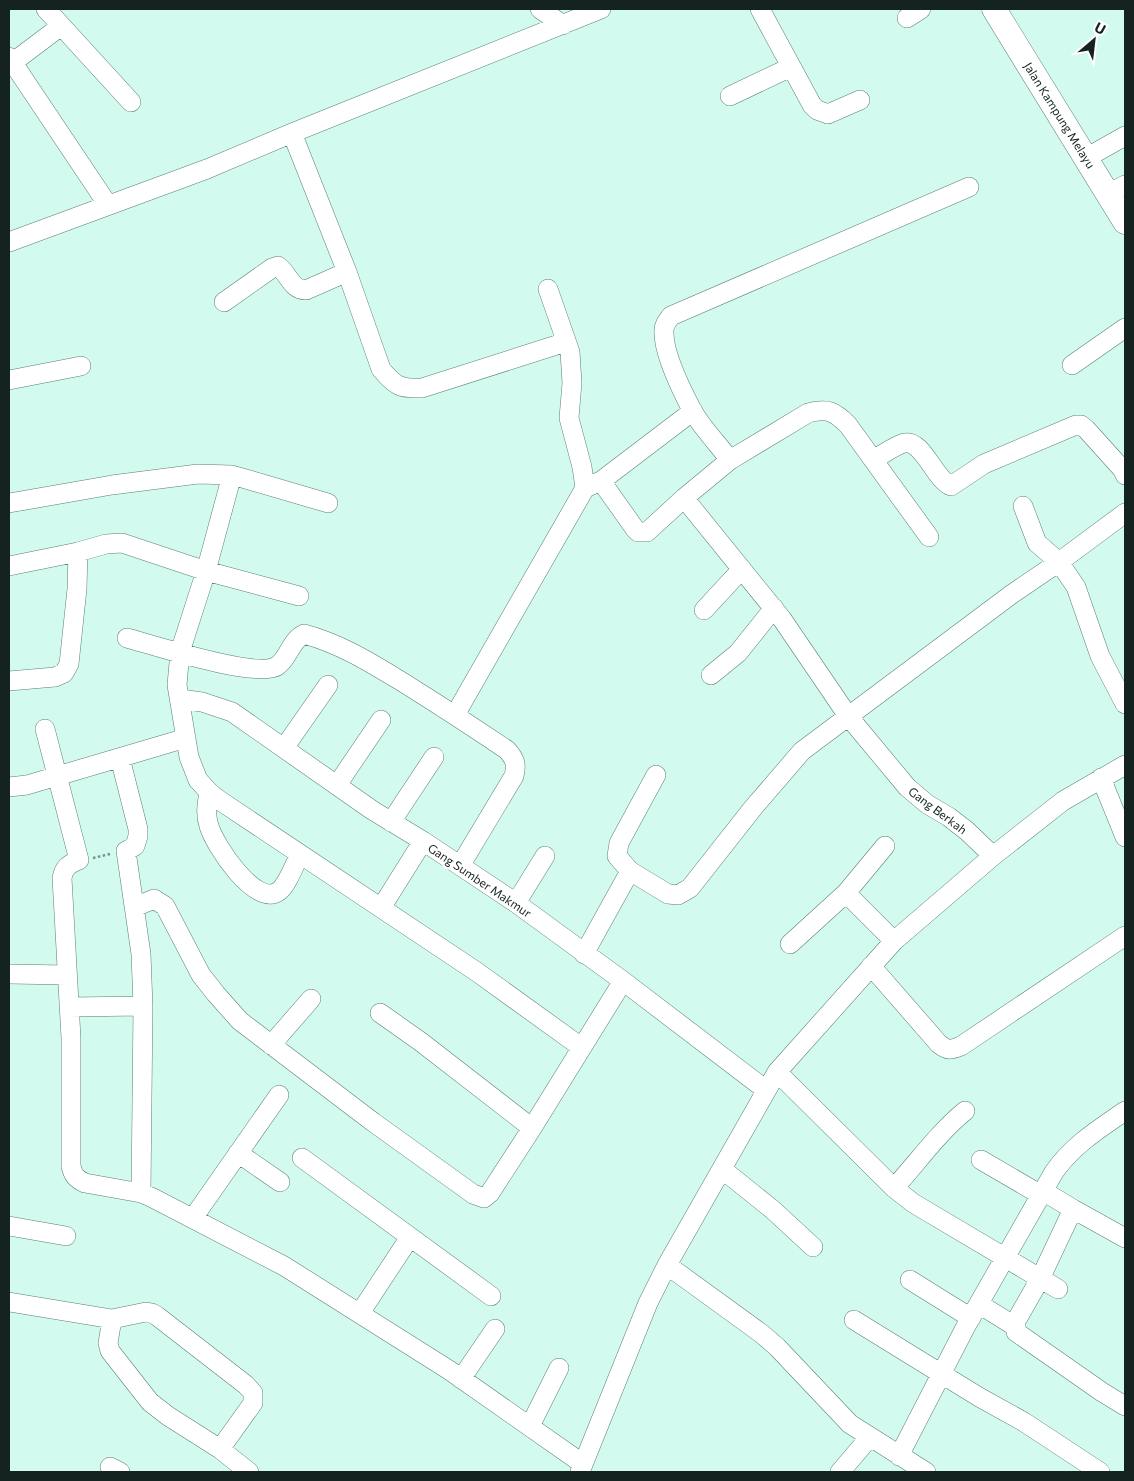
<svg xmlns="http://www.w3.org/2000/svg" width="1134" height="1481" viewBox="0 0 1134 1481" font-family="Commissioner,sans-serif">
<rect width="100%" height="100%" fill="#d2faef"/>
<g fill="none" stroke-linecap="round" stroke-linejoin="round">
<defs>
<path id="minor" d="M 46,9 L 131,102
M 540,9 L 563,25
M 760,9 L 812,105 L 817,110 L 828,114 L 860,100
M 907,18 L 921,9
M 9,57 L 108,205
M 12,63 L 61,26
M 730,96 L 791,67
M 1086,158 L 1125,136
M 1108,194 L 1125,185
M 9,242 L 207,169 L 292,133 L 601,9
M 347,272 L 381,369 C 395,386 400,389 422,388 L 566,342
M 548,289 L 570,352 L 572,383 L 569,418 L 582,467 L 585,488
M 224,302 L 272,268 L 278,266 C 289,274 291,290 306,290 L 347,272 L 292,133
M 1072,365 L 1125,328
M 9,380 L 81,366
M 730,460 C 718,444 702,428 692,410 C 682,391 664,354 664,333 C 663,326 667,321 671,316 L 969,187
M 873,460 C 882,455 894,446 904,443 C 923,439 934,479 951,486 L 984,464 L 1076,425 L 1081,425 L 1086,429 L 1123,470 L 1125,475
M 232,475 L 206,571 L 180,652 L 177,685 L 189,757 L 198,780 L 209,792 L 219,800 L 477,972 L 581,1047
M 601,481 L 635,529 L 638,532 L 647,532 L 684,498 L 730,460 L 808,413 C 828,408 834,411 848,425 L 929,537
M 684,498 L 782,619 L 848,716 L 907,787 L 927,804 L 949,817 L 967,831 L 993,856
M 9,503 L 112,485 L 198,474 L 232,475 L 328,503
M 1023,506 L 1037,543 L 1059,562 L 1125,513
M 9,566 L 78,552 L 106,544 L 122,543 L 206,571 L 299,596
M 704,610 L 742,569
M 127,638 C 153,645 257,679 277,666 C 289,658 290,641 304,634 C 341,644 371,663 404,683 C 439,705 473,727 507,750 C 515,759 517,764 514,776 L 460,866
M 711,675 L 738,653 L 774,608
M 9,681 L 55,677 L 64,673 L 69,664 L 77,589 L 78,552
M 180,699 L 202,702 L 232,712 L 372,810 L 423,841 L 516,903 L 623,981 L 766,1090
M 455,715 L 585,488 L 601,481 L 693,411
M 45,729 L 79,860 C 69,864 64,867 62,878 L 71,1038 L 71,1166 C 73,1175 76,1179 85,1183 L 141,1193 L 151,1197 L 284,1266 L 449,1370 L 583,1464
M 284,748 L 328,685
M 656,775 L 619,843 L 617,856 L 630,871 L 668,894 L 678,895 L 690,888 L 753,808 L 802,751 L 1012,594 L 1059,562 L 1076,587 L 1100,656 L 1125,704
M 1101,778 L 1125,837
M 337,785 L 381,720
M 9,787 L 27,785 L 186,738
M 209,792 C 207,804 205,814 209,826 C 214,844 256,909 279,891 C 287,885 295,864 300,854
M 391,822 L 434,757
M 846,893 L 894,941
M 516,903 L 545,856
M 135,907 L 154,899 L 165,906 L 201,975 L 216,994 L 240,1021 L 373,1122 L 473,1194 L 484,1198 L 490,1193 L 532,1128 L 623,981
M 381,908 L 423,841
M 790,944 L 846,893 L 885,846
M 584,954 L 630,871
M 871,966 L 939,1044 C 948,1051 951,1050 961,1046 L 1125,936
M 9,974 L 67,975
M 69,1007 L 143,1006 L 141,954 L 126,851 L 135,846 L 138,836 L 138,829 L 120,758
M 380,1013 L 421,1042 L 532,1128
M 271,1045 L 311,999
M 777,1072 L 894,1188 L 913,1203 L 1058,1289
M 238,1153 L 280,1182
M 302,1158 L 491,1296
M 981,1160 L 1041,1195
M 722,1169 L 773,1210 L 813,1247
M 894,1188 C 917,1163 938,1133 965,1111
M 1043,1191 L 1073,1209 L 1040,1279 L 1016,1321 L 1016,1332 L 1102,1392 L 1125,1406
M 141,1193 L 143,1006
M 1073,1209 L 1125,1238
M 193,1218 L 279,1095
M 9,1226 L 66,1236
M 667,1265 L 762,1334 L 777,1347 L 850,1424 L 926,1472
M 910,1280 L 971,1318
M 9,1302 L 112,1319 L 146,1312 L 152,1313 L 157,1316 L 246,1385 L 253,1393 L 253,1403 L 220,1449
M 979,1304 L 1016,1327
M 360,1313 L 410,1237
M 112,1319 L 108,1343 L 110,1351 L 150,1402 L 168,1416 L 220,1449 L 249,1472
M 854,1320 L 979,1397 L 1024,1422 L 1100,1472
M 461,1379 L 495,1329
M 530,1426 L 559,1368
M 899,1456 L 966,1326 L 1054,1172 C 1073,1145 1099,1129 1125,1111
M 110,1467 L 120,1472
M 580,1472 L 648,1303 L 667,1265 L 777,1072 L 894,941 L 993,856 L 1063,801 L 1125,765
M 840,1472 L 869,1438"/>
<path id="major" d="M 994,9 L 1125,222"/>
</defs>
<!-- minor casing -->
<use href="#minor" stroke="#5a7f75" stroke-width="20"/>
<!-- major casing -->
<use href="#major" stroke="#5a7f75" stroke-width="25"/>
<!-- path -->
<path stroke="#77938b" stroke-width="2.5" stroke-dasharray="2.5 2.5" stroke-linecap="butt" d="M 93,858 L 110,854"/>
<!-- minor -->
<use href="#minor" stroke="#fff" stroke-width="19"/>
<!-- major -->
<use href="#major" stroke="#fff" stroke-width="24"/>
</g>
<g text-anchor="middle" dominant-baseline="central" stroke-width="5" stroke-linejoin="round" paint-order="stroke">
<!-- street labels -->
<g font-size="12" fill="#14231f" stroke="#fff">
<text transform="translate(1060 115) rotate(58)">Jalan Kampung Melayu</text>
<text transform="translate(938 810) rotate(37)">Gang Berkah</text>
<text transform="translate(480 880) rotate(34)">Gang Sumber Makmur</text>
</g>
</g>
<!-- border -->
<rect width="1134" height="1481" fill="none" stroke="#14231f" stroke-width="20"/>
<!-- north arrow -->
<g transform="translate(1094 40) rotate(28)" stroke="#ffffff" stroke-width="4" paint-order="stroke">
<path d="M0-4L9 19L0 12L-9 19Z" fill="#14231f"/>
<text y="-8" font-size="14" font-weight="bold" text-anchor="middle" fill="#14231f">U</text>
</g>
</svg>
